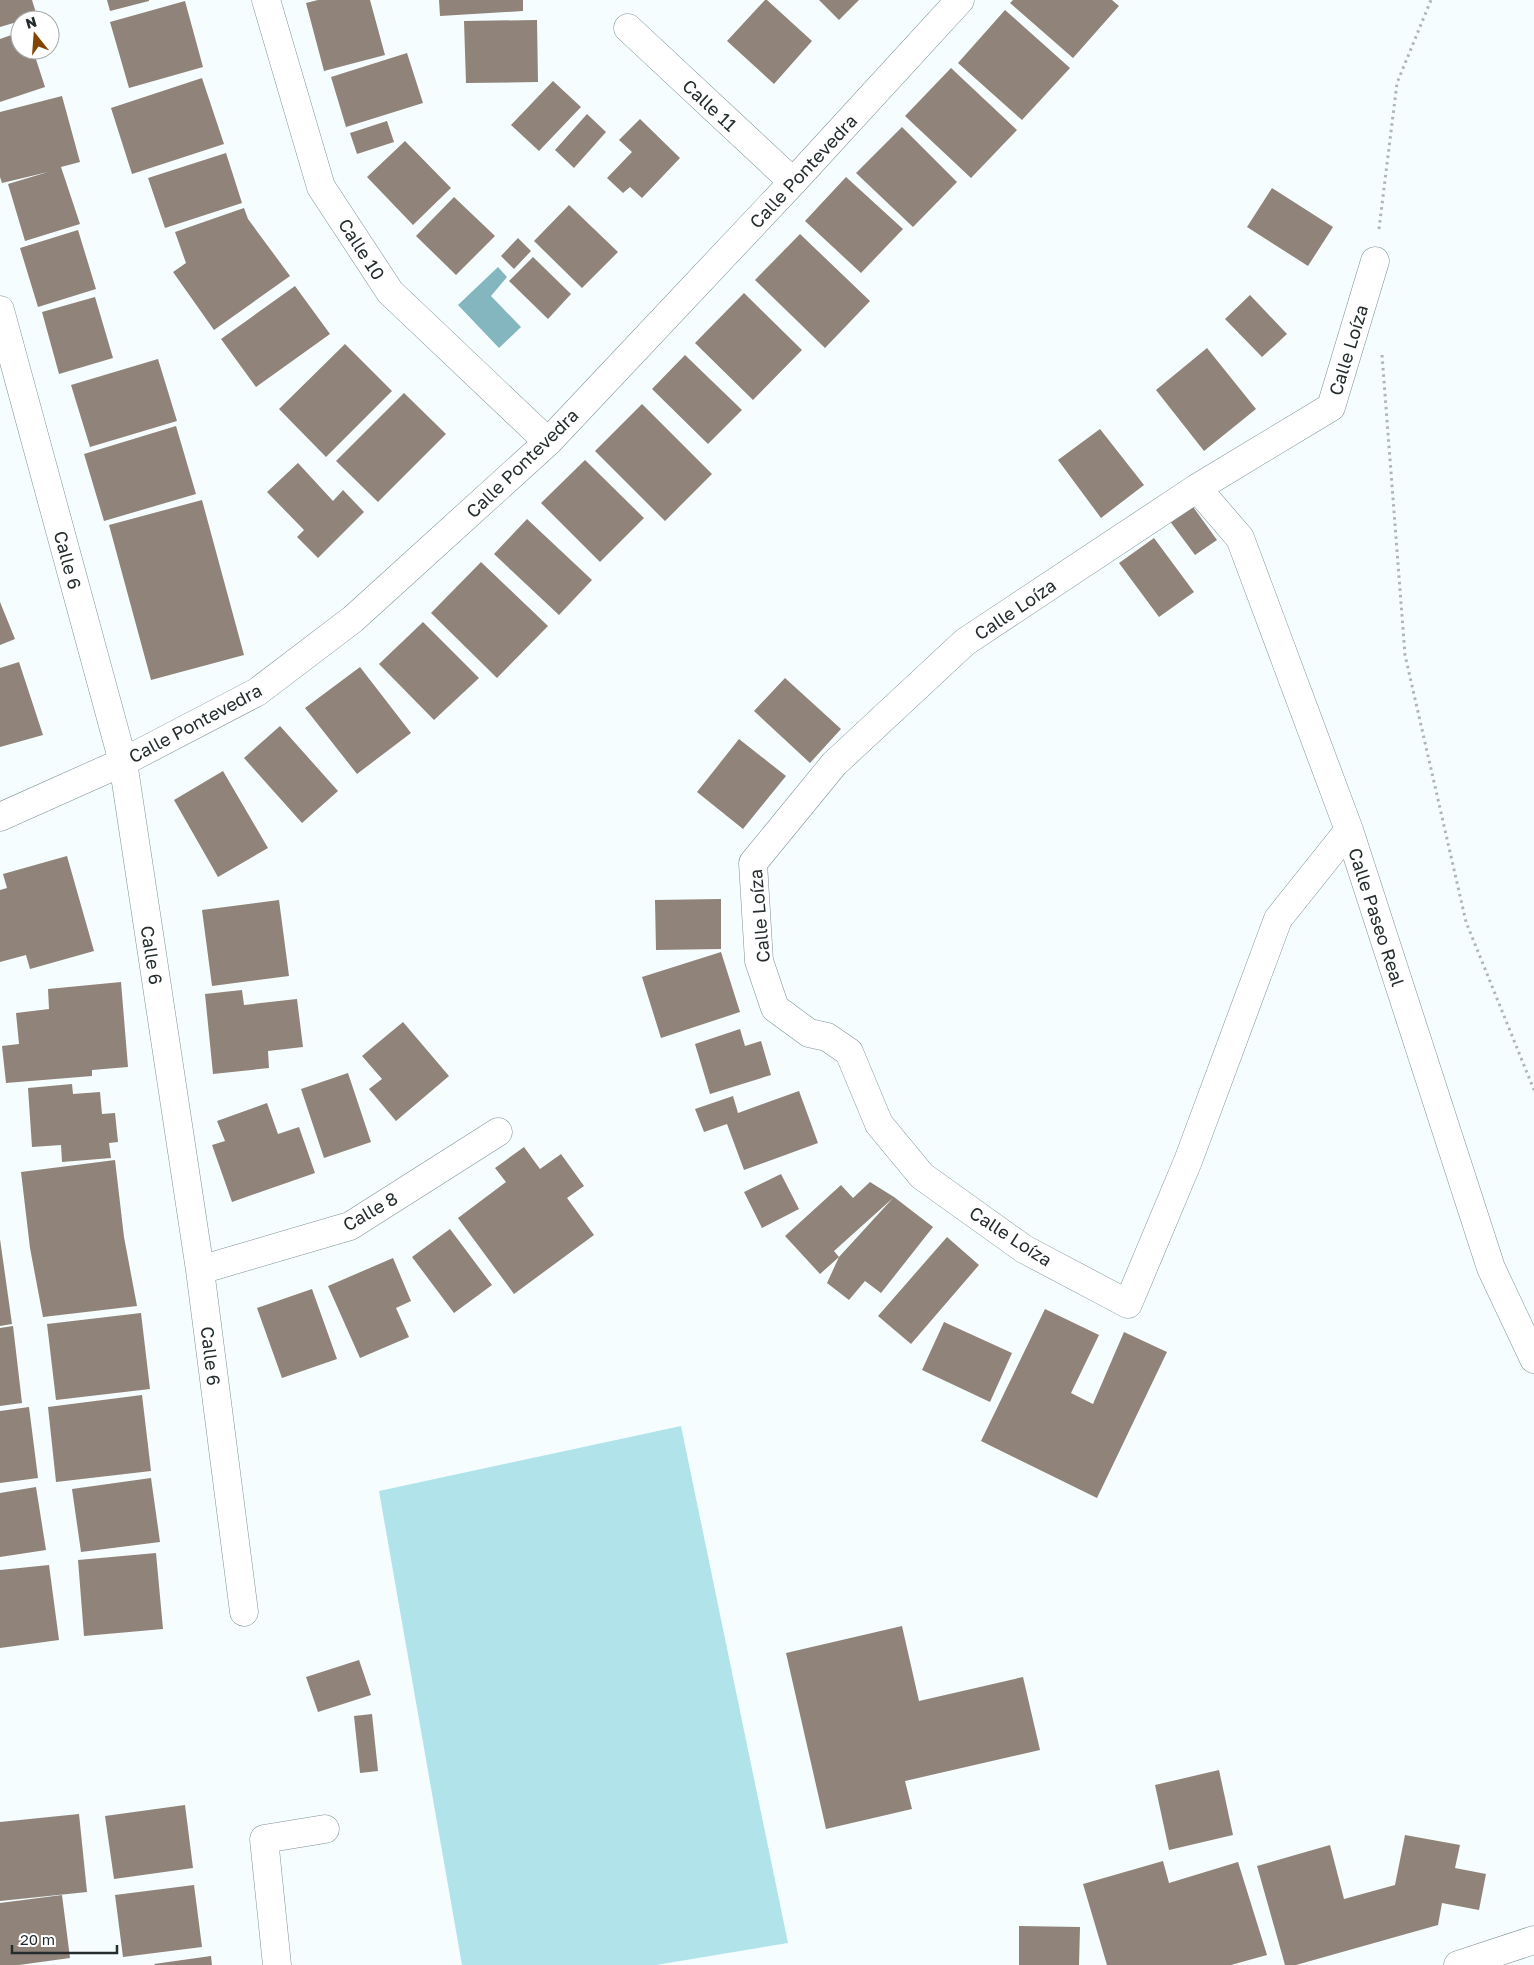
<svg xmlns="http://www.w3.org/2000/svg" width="1534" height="1965" viewBox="0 0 1534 1965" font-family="'Golos Text',sans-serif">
<rect width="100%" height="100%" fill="#f5fdfe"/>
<!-- green -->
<path fill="#b1e3eb" d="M 681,1426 L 788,1943 L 656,1965 L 462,1965 L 379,1491 Z"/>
<!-- water -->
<path fill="#83b6be" d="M 498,267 L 507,277 L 491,296 L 521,327 L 499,348 L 458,305 Z"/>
<!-- building -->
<path fill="#908379" d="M 0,0 L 32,0 L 37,16 L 0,27 Z
M 107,0 L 149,0 L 149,1 L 110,11 Z
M 318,0 L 370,0 L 385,55 L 324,71 L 306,3 Z
M 439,0 L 523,0 L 523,11 L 440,16 Z
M 765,0 L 767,0 L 812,41 L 774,84 L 727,41 Z
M 819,0 L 859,0 L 839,20 Z
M 1013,0 L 1112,0 L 1119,6 L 1073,58 L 1010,3 Z
M 185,1 L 203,67 L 129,88 L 110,22 Z
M 1005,10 L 1070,68 L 1022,120 L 958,63 Z
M 537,20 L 538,82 L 466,83 L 464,21 Z
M 20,32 L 20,50 L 33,50 L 45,87 L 0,102 L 0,39 Z
M 407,53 L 423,103 L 346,127 L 331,77 Z
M 951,68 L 1017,130 L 971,178 L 905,116 Z
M 202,78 L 224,144 L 132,174 L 111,108 Z
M 553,81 L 581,107 L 539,151 L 511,125 Z
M 62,96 L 80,162 L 61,167 L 80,224 L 25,241 L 8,184 L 48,172 L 2,183 L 0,177 L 0,112 Z
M 587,114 L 606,132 L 574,168 L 555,150 Z
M 640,119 L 680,158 L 642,198 L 630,187 L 623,193 L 607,178 L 632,152 L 619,140 Z
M 387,121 L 394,142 L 357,154 L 350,133 Z
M 902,127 L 957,182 L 913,227 L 856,173 Z
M 405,141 L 451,188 L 413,225 L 367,177 Z
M 226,153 L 242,203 L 165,228 L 148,178 Z
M 846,177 L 903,229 L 861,273 L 805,221 Z
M 1272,188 L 1333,227 L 1308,266 L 1247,227 Z
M 454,197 L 495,236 L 456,275 L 416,236 Z
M 569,205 L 618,252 L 582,288 L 534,241 Z
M 244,208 L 248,219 L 290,276 L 214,330 L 173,272 L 186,263 L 175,232 Z
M 78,230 L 96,289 L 38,307 L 20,248 Z
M 800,234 L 870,301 L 825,348 L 755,280 Z
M 518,238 L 531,251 L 514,269 L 501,256 Z
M 533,257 L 571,294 L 548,319 L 509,281 Z
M 295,286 L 330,334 L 256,387 L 221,339 Z
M 744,293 L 802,350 L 753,400 L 695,343 Z
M 1250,295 L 1287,334 L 1262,357 L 1225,319 Z
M 95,297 L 113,358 L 59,374 L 42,312 Z
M 345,344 L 392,391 L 326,457 L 279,409 Z
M 1207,348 L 1256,409 L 1204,451 L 1156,390 Z
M 685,355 L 742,410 L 708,444 L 652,389 Z
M 158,359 L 177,421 L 90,447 L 71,385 Z
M 404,393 L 446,434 L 378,502 L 336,461 Z
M 642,404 L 712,474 L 665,521 L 595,451 Z
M 176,426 L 196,494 L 104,521 L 84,454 Z
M 1100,429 L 1144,485 L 1101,518 L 1058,460 Z
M 585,460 L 644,518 L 600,562 L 541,503 Z
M 298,463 L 333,501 L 343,490 L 364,512 L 318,558 L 297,537 L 304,530 L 267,492 Z
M 202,500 L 244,655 L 151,680 L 109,525 Z
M 1191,504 L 1217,540 L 1195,555 L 1169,520 Z
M 527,519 L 592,580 L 559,615 L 494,554 Z
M 1154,538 L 1194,592 L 1159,617 L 1119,563 Z
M 481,562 L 548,626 L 497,678 L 431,613 Z
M 0,602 L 15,639 L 0,645 Z
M 423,622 L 479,678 L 434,720 L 379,664 Z
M 19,662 L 43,735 L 0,747 L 0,668 Z
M 360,667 L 411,733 L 357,774 L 305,708 Z
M 785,678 L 841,729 L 810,763 L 754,711 Z
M 280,726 L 338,791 L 302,823 L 244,758 Z
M 739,739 L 786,776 L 743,829 L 697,792 Z
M 223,771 L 268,848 L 218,877 L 174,800 Z
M 67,856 L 94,951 L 30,969 L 26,955 L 0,962 L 0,890 L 7,888 L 3,874 Z
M 721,899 L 721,949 L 656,950 L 655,900 Z
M 279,900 L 289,976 L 212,986 L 202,910 Z
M 721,952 L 740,1012 L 661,1038 L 642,977 Z
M 121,982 L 128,1067 L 92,1070 L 92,1076 L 6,1083 L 2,1046 L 19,1044 L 16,1013 L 49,1009 L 48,989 Z
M 242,990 L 244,1005 L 297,999 L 303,1047 L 268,1051 L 269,1068 L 213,1074 L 205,994 Z
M 403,1022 L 449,1076 L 396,1121 L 369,1089 L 382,1079 L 362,1056 Z
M 740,1029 L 745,1046 L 761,1041 L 771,1075 L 710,1094 L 695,1044 Z
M 348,1073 L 371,1142 L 324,1158 L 301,1089 Z
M 72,1084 L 73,1094 L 100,1092 L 102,1114 L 115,1113 L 118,1142 L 109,1143 L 111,1158 L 62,1162 L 61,1145 L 32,1147 L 28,1088 Z
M 799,1091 L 818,1143 L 744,1170 L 727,1124 L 704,1132 L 695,1109 L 733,1096 L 738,1113 Z
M 267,1103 L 278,1134 L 299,1127 L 315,1173 L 232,1202 L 212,1145 L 225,1141 L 217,1121 Z
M 524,1147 L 540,1169 L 561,1154 L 584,1186 L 567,1198 L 594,1235 L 514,1294 L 458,1218 L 506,1182 L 495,1168 Z
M 115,1160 L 124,1237 L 137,1306 L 43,1317 L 30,1248 L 21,1172 Z
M 781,1174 L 799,1209 L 762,1228 L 744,1192 Z
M 870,1182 L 894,1197 L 933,1227 L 881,1293 L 865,1281 L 849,1300 L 827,1283 L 839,1257 L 893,1198 L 834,1251 L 839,1257 L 820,1274 L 785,1236 L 841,1185 L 853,1198 Z
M 450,1229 L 492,1285 L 454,1313 L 412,1257 Z
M 947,1237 L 979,1265 L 911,1344 L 878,1316 Z
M 0,1239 L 12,1324 L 0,1326 Z
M 393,1258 L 411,1301 L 396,1308 L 409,1337 L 360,1358 L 328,1286 Z
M 312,1289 L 337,1359 L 282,1378 L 257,1308 Z
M 1045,1309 L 1099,1335 L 1071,1393 L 1093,1404 L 1124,1332 L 1167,1352 L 1097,1498 L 981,1441 Z
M 141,1313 L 150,1389 L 56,1400 L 47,1324 Z
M 944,1322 L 1012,1353 L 990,1402 L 922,1370 Z
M 13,1326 L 22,1403 L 0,1406 L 0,1328 Z
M 142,1395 L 151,1471 L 56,1482 L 48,1407 Z
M 29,1407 L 38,1478 L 0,1483 L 0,1411 Z
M 151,1478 L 160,1542 L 81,1552 L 72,1489 Z
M 36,1487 L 46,1550 L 0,1557 L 0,1493 Z
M 156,1553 L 163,1629 L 84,1636 L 78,1560 Z
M 49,1565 L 59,1640 L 0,1648 L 0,1570 Z
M 902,1626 L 919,1701 L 1023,1677 L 1040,1750 L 905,1781 L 912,1809 L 826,1829 L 786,1653 Z
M 359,1660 L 371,1695 L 318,1712 L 306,1677 Z
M 372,1714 L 378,1771 L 360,1773 L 354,1716 Z
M 1219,1770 L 1233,1835 L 1169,1850 L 1155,1785 Z
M 185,1805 L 193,1868 L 114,1879 L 105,1816 Z
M 79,1814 L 87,1892 L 0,1901 L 0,1822 Z
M 1405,1835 L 1460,1845 L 1455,1868 L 1486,1874 L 1479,1910 L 1442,1903 L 1438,1925 L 1296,1965 L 1285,1965 L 1257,1866 L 1330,1845 L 1344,1899 L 1395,1885 Z
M 1163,1861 L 1169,1883 L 1238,1862 L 1267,1955 L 1231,1965 L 1107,1965 L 1083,1884 Z
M 194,1885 L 202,1947 L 123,1957 L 115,1895 Z
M 62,1895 L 70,1958 L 19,1965 L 0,1965 L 0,1903 Z
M 1019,1926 L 1080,1927 L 1079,1965 L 1019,1965 Z
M 211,1956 L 212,1965 L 155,1965 L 154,1964 Z"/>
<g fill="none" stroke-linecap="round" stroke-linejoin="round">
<defs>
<path id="street" d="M 266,0 L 321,187 L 390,292 L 548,442
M 628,28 L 793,182
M 0,310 L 123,762 L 200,1270 L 244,1612
M 1197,488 L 1240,538 L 1349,830 L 1491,1268 L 1534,1359
M 0,817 L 123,762 L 257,692 L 353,619 L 548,442 L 793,182 L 960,0
M 1349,830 L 1278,919 L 1188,1161 L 1128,1304 L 1024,1249 L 922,1176 L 879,1124 L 849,1052 L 827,1037 L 809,1033 L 775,1008 L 759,961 L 753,863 L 834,764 L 965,642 L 1197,488 L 1331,407 L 1375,261
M 200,1270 L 350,1226 L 498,1132
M 277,1965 L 264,1839 L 325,1829
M 1458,1965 L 1534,1940"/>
</defs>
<!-- street casing -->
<use href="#street" stroke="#7f9295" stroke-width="29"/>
<!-- path -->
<path stroke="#aeb6b7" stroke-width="3" stroke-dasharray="2.5 4" stroke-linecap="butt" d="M 1379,229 L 1397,83 L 1431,0
M 1382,355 L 1405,655 L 1466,922 L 1534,1090"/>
<!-- street -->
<use href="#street" stroke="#fff" stroke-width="28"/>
</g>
<g text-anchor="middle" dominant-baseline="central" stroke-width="4" stroke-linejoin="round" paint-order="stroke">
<!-- street labels -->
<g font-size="18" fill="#242c2d" stroke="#fff">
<text transform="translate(710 105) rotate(43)">Calle 11</text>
<text transform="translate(803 171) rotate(-47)">Calle Pontevedra</text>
<text transform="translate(362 249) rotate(57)">Calle 10</text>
<text transform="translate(1348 350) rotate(-73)">Calle Loíza</text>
<text transform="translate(522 463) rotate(-44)">Calle Pontevedra</text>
<text transform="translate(68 560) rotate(75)">Calle 6</text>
<text transform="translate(1015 609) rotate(-34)">Calle Loíza</text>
<text transform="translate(195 723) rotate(-28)">Calle Pontevedra</text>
<text transform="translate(759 916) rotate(-95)">Calle Loíza</text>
<text transform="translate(1377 917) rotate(72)">Calle Paseo Real</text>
<text transform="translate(152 955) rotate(81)">Calle 6</text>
<text transform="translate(370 1211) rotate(-30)">Calle 8</text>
<text transform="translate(1011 1236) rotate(33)">Calle Loíza</text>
<text transform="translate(211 1356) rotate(83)">Calle 6</text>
</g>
</g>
<!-- north arrow -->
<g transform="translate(35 35) rotate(343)"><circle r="24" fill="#ffffff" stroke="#a7abab"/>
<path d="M0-4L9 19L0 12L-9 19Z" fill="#834601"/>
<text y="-8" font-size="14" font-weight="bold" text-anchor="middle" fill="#242c2d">N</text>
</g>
<!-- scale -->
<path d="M12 1945v8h105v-8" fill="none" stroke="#242c2d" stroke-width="2.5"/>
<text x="20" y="1945" font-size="15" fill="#242c2d" stroke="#ffffff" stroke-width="4" paint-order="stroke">20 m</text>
</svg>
